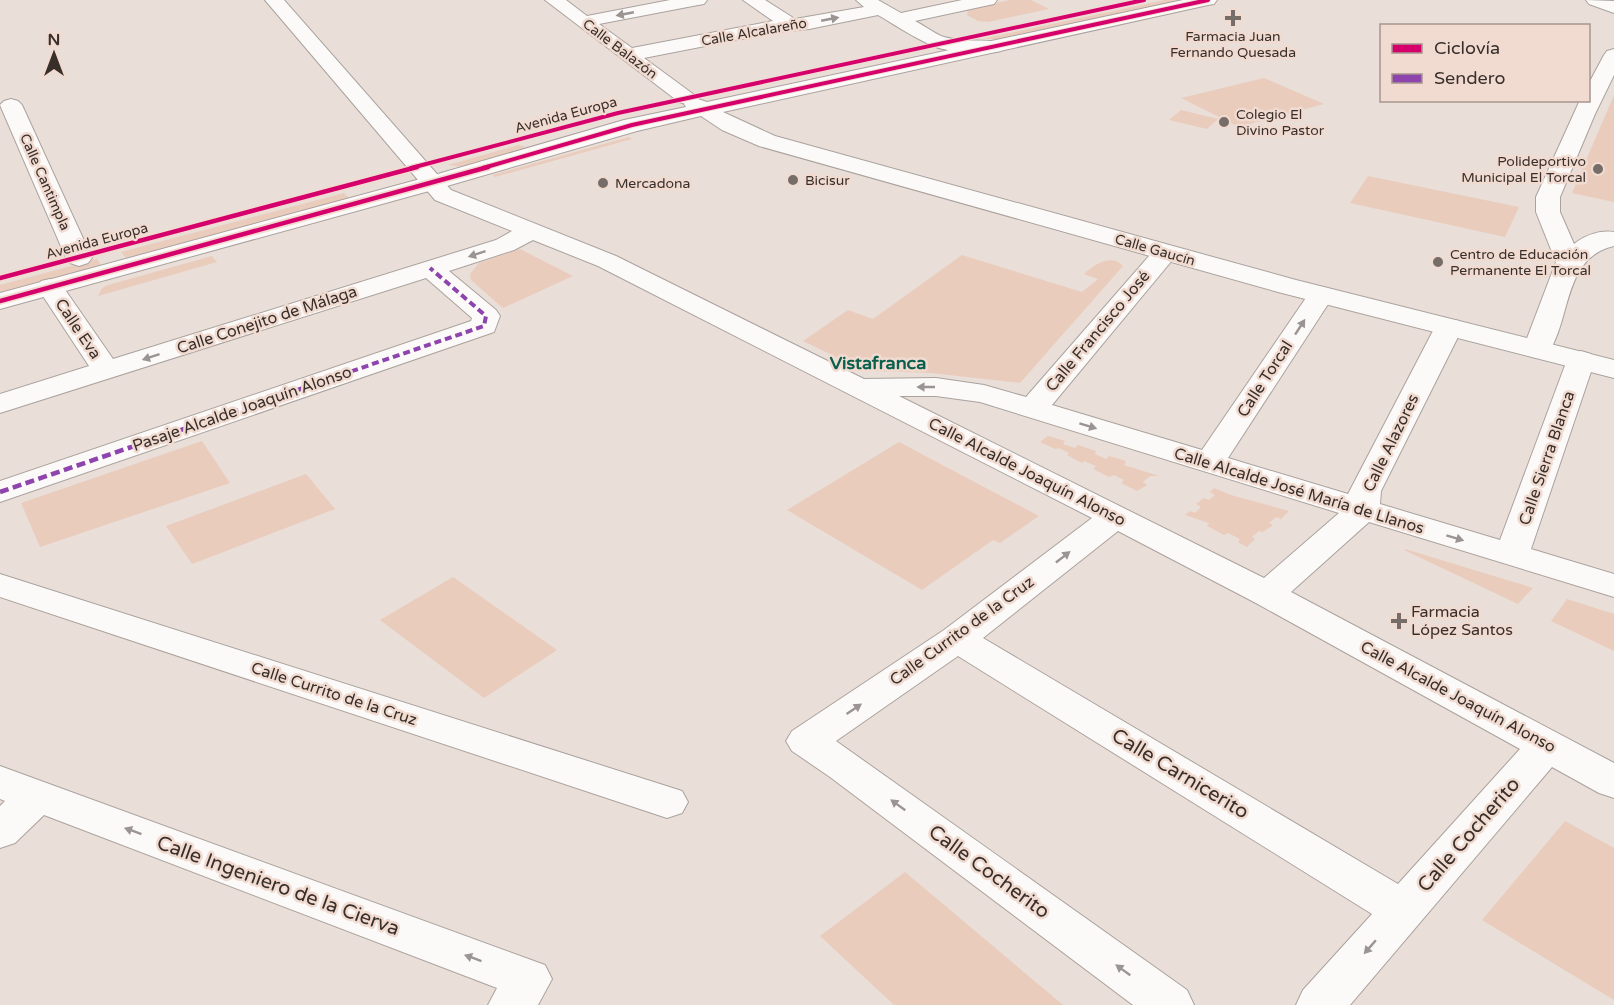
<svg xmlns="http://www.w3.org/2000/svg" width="1614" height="1005" viewBox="0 0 1614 1005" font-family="'Varela Round',sans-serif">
<rect width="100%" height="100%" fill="#e9ded8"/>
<!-- green -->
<path fill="#eaccbc" d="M 1010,0 L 1031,0 L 1049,9 L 988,22 L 978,21 L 967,15 L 968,10 L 971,8 Z
M 1165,0 L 1183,0 L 1004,39 L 982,39 Z
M 1264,78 L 1324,104 L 1239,127 L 1181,98 Z
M 1614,95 L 1614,202 L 1572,193 Z
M 1181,110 L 1218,119 L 1207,129 L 1169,120 Z
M 629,137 L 632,139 L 495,177 L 492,175 Z
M 519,145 L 526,147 L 464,167 L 448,165 Z
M 1368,176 L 1519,207 L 1505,237 L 1350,203 Z
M 344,193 L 349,198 L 126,258 L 121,252 Z
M 520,249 L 573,276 L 503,308 L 471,280 L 470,274 L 479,263 Z
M 962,255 L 1082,292 L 1098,279 L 1084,274 C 1094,265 1111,253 1123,266 L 1020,383 L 931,373 L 877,371 L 857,367 L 803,341 L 848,310 L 873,319 Z
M 212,256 L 217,262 L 98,296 L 102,288 L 108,285 Z
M 97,259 L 101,265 L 0,292 L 0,285 Z
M 1048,436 L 1065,441 L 1063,444 L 1075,448 L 1078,445 L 1096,451 L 1095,454 L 1106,459 L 1109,456 L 1126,461 L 1124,465 L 1159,476 L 1150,476 L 1143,482 L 1147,485 L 1137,491 L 1121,483 L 1124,480 L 1114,475 L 1109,477 L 1093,469 L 1096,466 L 1084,461 L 1082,463 L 1067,455 L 1069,453 L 1059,448 L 1055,449 L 1040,442 Z
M 202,441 L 230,483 L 40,547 L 21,503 Z
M 899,442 L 1039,516 L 1000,543 L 993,540 L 922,590 L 787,510 Z
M 306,474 L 335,509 L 192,564 L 166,526 Z
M 1214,488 L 1231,495 L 1289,511 L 1281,519 L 1276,517 L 1269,523 L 1273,525 L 1263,532 L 1259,531 L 1252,537 L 1255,539 L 1247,547 L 1238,542 L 1240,539 L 1228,533 L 1224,535 L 1207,526 L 1209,523 L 1185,515 L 1190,511 L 1195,513 L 1201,507 L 1196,504 L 1204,498 L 1209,500 L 1215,495 L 1210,492 Z
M 1405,549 L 1533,588 L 1518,604 L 1404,550 Z
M 453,577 L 557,650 L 484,698 L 380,620 Z
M 1567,599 L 1614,614 L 1614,651 L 1551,621 Z
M 1565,821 L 1614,848 L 1614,1000 L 1482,920 Z
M 905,872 L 1063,1005 L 894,1005 L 820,936 Z"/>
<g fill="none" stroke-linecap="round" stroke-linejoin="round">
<defs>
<path id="minor" d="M 265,0 L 284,0 L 451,190 L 616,256 L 864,379 L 936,378 L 984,385 L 1026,397 L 1156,248 L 1165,245 L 1174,248 L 1178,253 L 1174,258 L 1052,405 L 1202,450 L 1312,289 L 1321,287 L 1330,289 L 1334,295 L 1228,458 L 1348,494 L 1435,327 L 1439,321 L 1449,319 L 1459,321 L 1463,327 L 1381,491 L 1380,504 L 1500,540 L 1567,360 L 1571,354 L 1581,351 L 1591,354 L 1595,360 L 1531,549 L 1614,574 L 1614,597 L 1369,522 L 1291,592 L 1614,763 L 1614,798 L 1599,793 L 1552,767 L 1350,1005 L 1296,1005 L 1303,990 L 1372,914 L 958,656 L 836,741 L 1187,990 L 1194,1005 L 1133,1005 L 830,777 L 792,751 L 786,741 L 792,731 L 944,630 L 1092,518 L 598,266 L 533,240 L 514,250 L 449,271 L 496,310 L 500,316 L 494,332 L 0,502 L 0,481 L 471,321 L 472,318 L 426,278 L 0,413 L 0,394 L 89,366 L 37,287 L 41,281 L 50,279 L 59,281 L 113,359 L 496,240 L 512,231 L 435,200 ZM 899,396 L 936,396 L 980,402 L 1339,513 L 1264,578 ZM 1118,531 L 1254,602 L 1520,749 L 1398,884 L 983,638 Z
M 545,0 L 566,0 L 587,16 L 670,0 L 707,0 L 704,4 L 698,5 L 599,24 L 632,48 L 773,21 L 743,0 L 765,0 L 795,19 L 864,7 L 856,0 L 878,0 L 901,13 L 962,0 L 997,0 L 994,4 L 915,21 C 925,26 935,34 944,37 C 963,43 983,38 1001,43 L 1004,47 L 1001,51 C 984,55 948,53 931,45 C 913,37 895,25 878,15 L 809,29 L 777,32 L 644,58 L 693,94 L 696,98 L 693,102 L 686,104 L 679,102 Z
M 1586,0 L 1614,1 L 1614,13 L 1589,4 Z
M 1614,49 L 1614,75 L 1595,114 L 1560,197 L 1560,212 L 1574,244 C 1585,235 1600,230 1614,232 L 1614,246 C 1562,258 1572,319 1547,355 L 1537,358 L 1527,355 L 1523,349 L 1556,262 L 1536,212 L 1536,197 L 1580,100 L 1588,100 L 1588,85 L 1604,55 L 1607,51 Z
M 11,99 L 18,101 L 22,105 L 92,258 L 88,263 L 79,266 L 70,263 L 66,258 L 0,105 L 4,101 Z
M 0,574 L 682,791 L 688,802 L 682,813 L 667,818 L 0,597 Z
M 0,766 L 545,965 L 552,979 L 538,1005 L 488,1005 L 497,988 L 44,815 L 15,843 L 0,848 L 0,806 L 5,801 L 0,799 Z"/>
<path id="secondary" d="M 1183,0 L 1217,0 L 1214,4 L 1208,5 L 723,112 L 775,136 L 1296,280 L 1614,360 L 1614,378 L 1278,292 L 759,146 L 722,130 L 701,116 L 637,131 L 440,188 L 0,309 L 0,293 L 424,178 L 624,120 L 686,107 L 684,104 L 688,100 L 695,98 L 707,102 Z"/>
</defs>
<!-- minor casing -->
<use href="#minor" stroke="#aaa29d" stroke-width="2"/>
<!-- secondary casing -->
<use href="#secondary" stroke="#aaa29d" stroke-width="2"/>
<!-- minor -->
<use href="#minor" fill="#fcfaf9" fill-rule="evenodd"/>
<!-- secondary -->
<use href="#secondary" fill="#fcfaf9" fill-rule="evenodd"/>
<!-- quiet-far1 -->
<path stroke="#8e44ad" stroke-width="4" stroke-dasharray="7 4" stroke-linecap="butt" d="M 320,382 L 484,326 L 486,316 L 430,268"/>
<!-- quiet -->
<path stroke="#8e44ad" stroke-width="4.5" stroke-dasharray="9 4.5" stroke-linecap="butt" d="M 0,492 L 324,381"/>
<defs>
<path id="cycleway-far1" d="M 411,168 L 618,113 L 1144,0
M 483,168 L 632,125 L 1208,0"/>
<path id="cycleway" d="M 0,278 L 417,167
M 0,301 L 488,167"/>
</defs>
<!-- cycleway-far1 casing -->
<use href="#cycleway-far1" stroke="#f1dbd0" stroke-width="6"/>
<!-- cycleway casing -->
<use href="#cycleway" stroke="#f1dbd0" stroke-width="8"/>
<!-- cycleway-far1 -->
<use href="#cycleway-far1" stroke="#d6006c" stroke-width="4"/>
<!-- cycleway -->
<use href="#cycleway" stroke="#d6006c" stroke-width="4.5"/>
</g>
<!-- one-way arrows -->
<defs><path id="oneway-solid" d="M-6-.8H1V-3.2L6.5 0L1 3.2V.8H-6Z" transform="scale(1.5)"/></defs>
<g fill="#9a9492">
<use href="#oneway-solid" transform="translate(625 14) rotate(169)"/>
<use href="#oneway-solid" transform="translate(830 19) rotate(-11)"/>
<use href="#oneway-solid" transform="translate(477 254) rotate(162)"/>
<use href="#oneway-solid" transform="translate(1300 327) rotate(-57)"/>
<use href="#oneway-solid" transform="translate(151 357) rotate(162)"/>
<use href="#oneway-solid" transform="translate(926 387) rotate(180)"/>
<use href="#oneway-solid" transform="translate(1088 426) rotate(17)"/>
<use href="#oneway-solid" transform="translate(1455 538) rotate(17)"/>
<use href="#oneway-solid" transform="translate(1063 557) rotate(-38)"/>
<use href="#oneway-solid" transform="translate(854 709) rotate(-34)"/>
<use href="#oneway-solid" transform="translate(898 805) rotate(-144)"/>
<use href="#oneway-solid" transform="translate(133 831) rotate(-160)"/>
<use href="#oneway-solid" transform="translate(1370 947) rotate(131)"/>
<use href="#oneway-solid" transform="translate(473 958) rotate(-160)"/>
<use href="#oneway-solid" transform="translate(1123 970) rotate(-144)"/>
</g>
<!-- markers -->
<g fill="#766c68" stroke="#f1dbd0" stroke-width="2">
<path d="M1230 9h6v6h6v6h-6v6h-6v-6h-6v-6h6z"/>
<circle cx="1224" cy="122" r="6"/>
<circle cx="1598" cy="169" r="6"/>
<circle cx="793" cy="180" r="6"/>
<circle cx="603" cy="183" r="6"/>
<circle cx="1438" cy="262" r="6"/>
<path d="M1396 612h6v6h6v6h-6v6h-6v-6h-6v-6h6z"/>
</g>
<g text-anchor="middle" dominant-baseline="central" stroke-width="5" stroke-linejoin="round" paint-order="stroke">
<!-- far-street labels -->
<g font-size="14" fill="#382f2b" stroke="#f1dbd0">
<text transform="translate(754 32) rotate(-10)">Calle Alcalareño</text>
<text transform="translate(620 49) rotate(37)">Calle Balazón</text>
<text transform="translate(566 115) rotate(-15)">Avenida Europa</text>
<text transform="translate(45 182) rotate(66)">Calle Cantimpla</text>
<text transform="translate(97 241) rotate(-15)">Avenida Europa</text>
<text transform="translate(1155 250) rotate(16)">Calle Gaucín</text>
</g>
<!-- far-poi labels -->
<g font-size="14" fill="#382f2b" stroke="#f1dbd0" text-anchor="start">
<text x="1233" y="36" text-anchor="middle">Farmacia Juan<tspan x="1233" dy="16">Fernando Quesada</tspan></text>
<text x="1236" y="114">Colegio El<tspan x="1236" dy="16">Divino Pastor</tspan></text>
<text x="1586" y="161" text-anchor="end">Polideportivo<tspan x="1586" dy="16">Municipal El Torcal</tspan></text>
<text x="805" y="180">Bicisur</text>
<text x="615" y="183">Mercadona</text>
<text x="1450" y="254">Centro de Educación<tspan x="1450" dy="16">Permanente El Torcal</tspan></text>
</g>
<!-- street labels -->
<g font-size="16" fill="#382f2b" stroke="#f1dbd0">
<text transform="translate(267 320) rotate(-18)">Calle Conejito de Málaga</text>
<text transform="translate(78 329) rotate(56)">Calle Eva</text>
<text transform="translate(1098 331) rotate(-50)">Calle Francisco José</text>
<text transform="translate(1265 379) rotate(-57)">Calle Torcal</text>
<text transform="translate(242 409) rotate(-19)">Pasaje Alcalde Joaquín Alonso</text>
<text transform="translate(1391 443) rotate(-64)">Calle Alazores</text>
<text transform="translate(1547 458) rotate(-71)">Calle Sierra Blanca</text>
<text transform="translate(1027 472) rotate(27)">Calle Alcalde Joaquín Alonso</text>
<text transform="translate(1299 491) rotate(17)">Calle Alcalde José María de Llanos</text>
<text transform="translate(962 631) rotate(-36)">Calle Currito de la Cruz</text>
<text transform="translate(334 694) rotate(18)">Calle Currito de la Cruz</text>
<text transform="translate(1458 697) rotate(28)">Calle Alcalde Joaquín Alonso</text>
</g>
<!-- poi labels -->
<g font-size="16" fill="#382f2b" stroke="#f1dbd0" text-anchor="start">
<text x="1411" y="612">Farmacia<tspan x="1411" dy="18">López Santos</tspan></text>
</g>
<!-- neighbourhood labels -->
<g font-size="18" font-weight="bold" fill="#0a604f" stroke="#f1dbd0">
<text x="878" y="363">Vistafranca</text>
</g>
<!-- near-street labels -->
<g font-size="20" fill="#382f2b" stroke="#f1dbd0">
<text transform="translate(1180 774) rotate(31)">Calle Carnicerito</text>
<text transform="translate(1469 835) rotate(-49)">Calle Cocherito</text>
<text transform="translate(989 872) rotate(36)">Calle Cocherito</text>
<text transform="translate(278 886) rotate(20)">Calle Ingeniero de la Cierva</text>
</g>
</g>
<!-- legend -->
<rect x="1380" y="24" width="210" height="78" fill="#f1dbd0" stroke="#a7968e" stroke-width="1.5"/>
<rect x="1392" y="44" width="30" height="9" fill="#d6006c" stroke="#a7968e" stroke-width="1.5"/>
<text x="1434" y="54" font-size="18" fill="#382f2b">Ciclovía</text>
<rect x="1392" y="74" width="30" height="9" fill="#8e44ad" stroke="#a7968e" stroke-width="1.5"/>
<text x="1434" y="84" font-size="18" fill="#382f2b">Sendero</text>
<!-- north arrow -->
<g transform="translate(54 54)" stroke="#f1dbd0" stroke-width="4.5" paint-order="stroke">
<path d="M0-4.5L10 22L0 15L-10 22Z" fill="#382f2b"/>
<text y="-9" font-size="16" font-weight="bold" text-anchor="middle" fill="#382f2b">N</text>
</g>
</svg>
